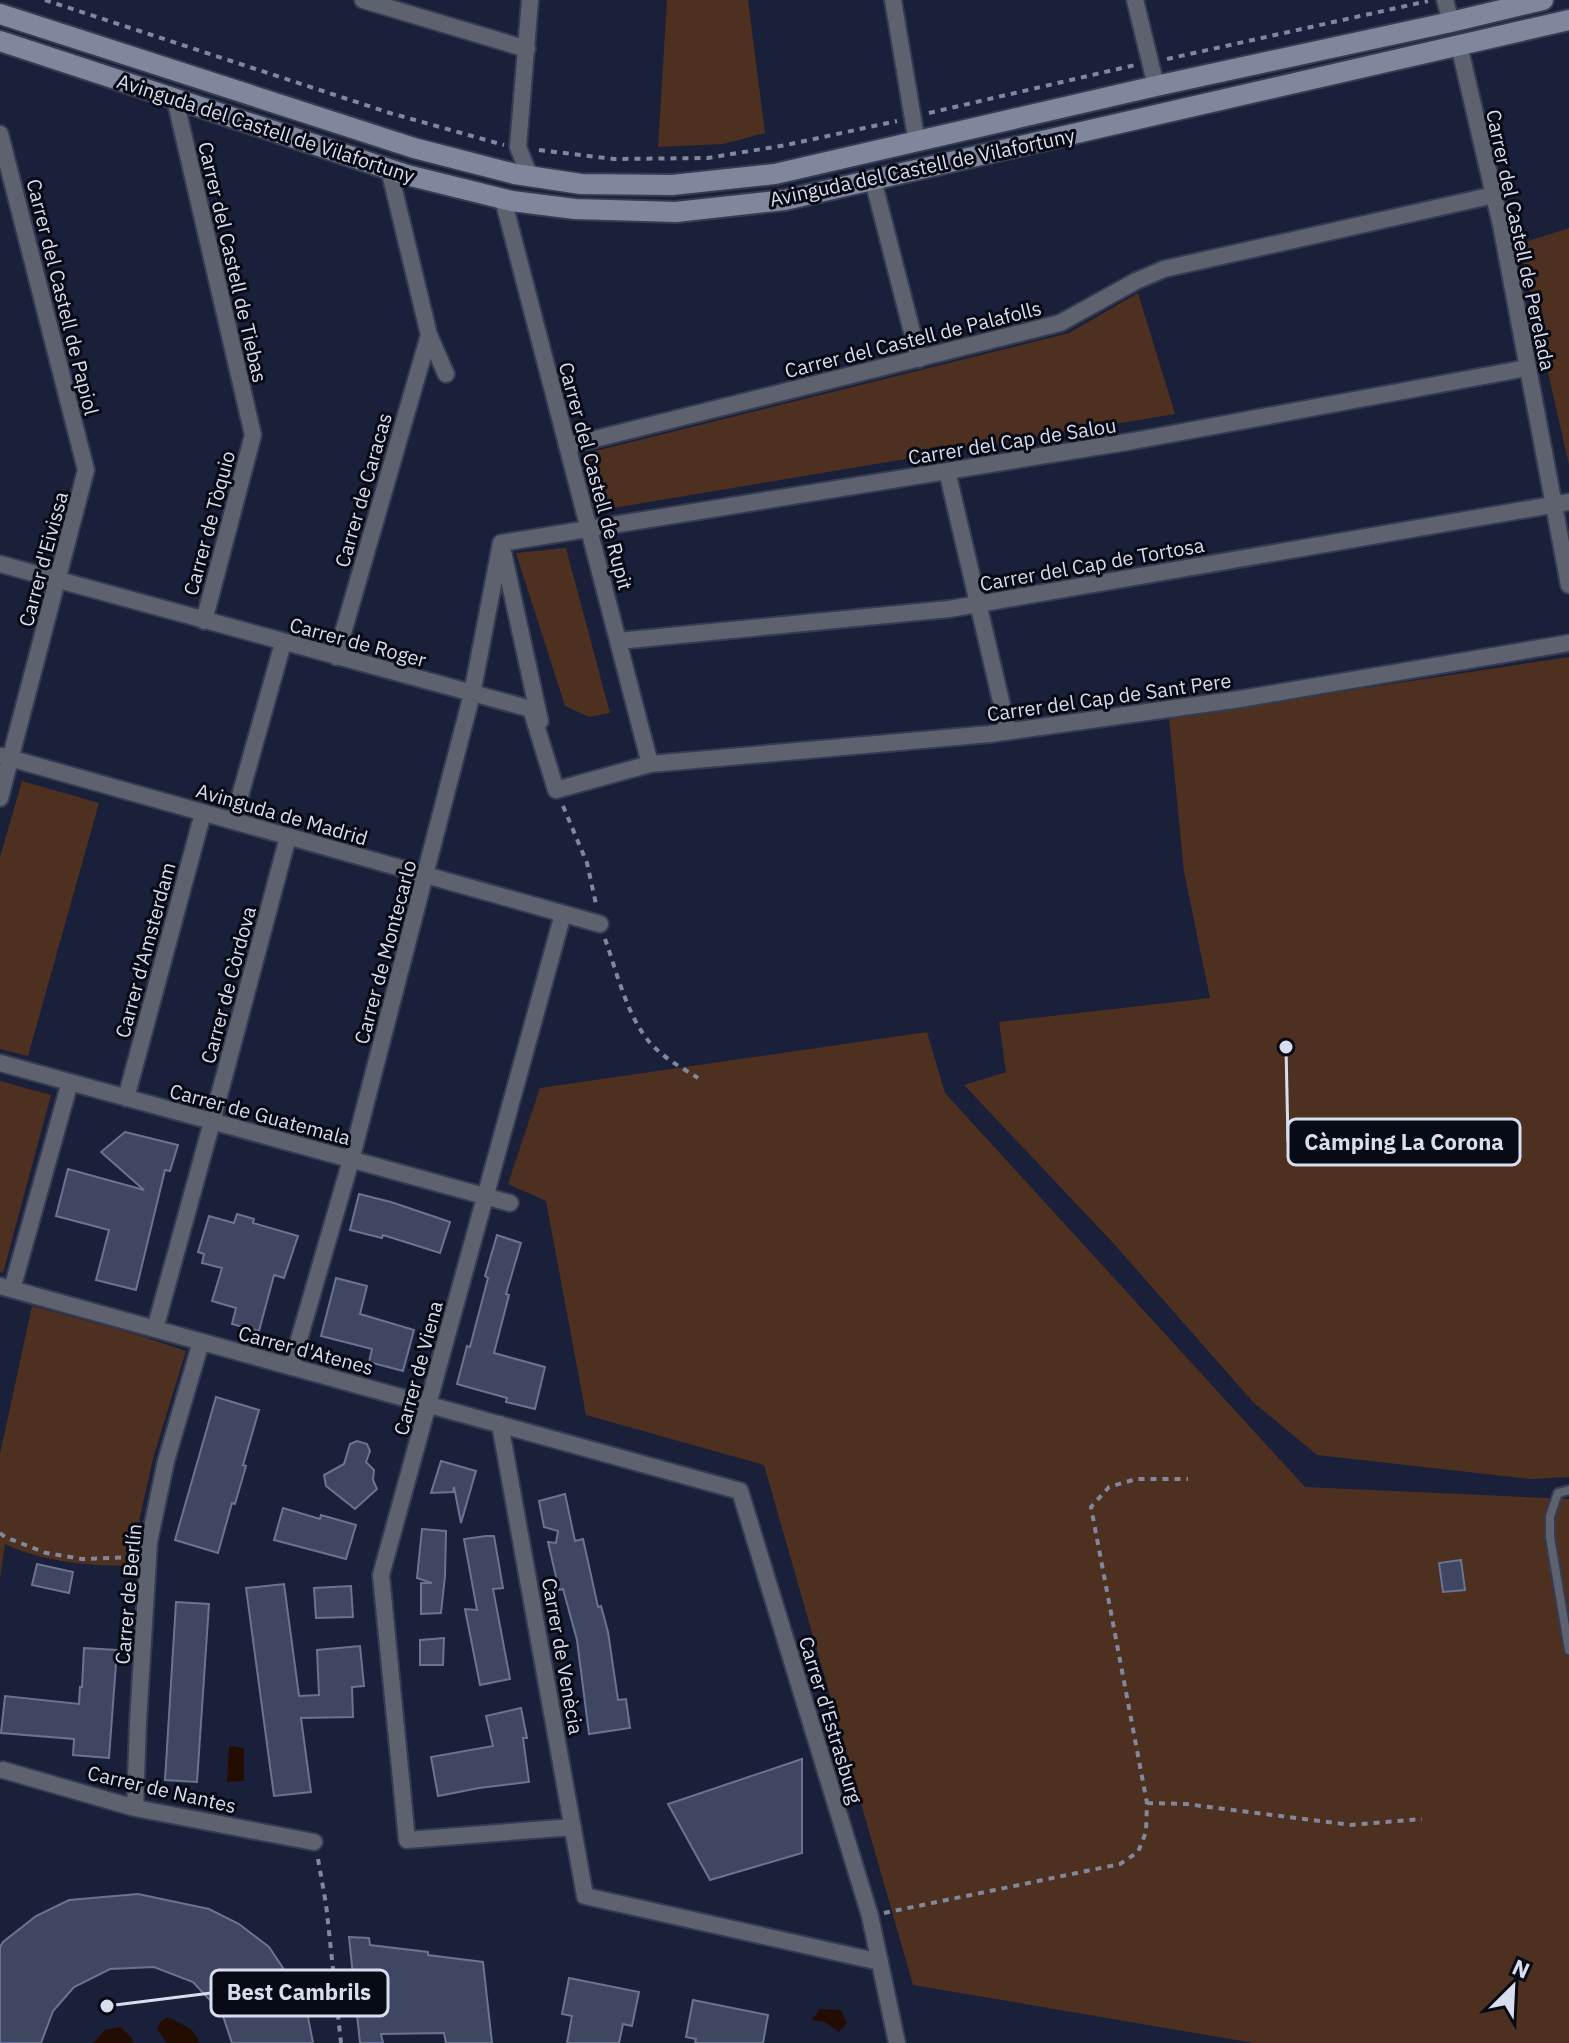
<svg xmlns="http://www.w3.org/2000/svg" width="1569" height="2043" viewBox="0 0 1569 2043" font-family="'IBM Plex Sans',sans-serif">
<rect width="100%" height="100%" fill="#1a2039"/>
<!-- green -->
<path fill="#4d3020" d="M 667,0 L 748,0 L 765,133 L 723,144 L 658,147 Z
M 1569,228 L 1569,465 L 1519,244 Z
M 1138,293 L 1175,414 L 601,510 L 583,454 L 1069,333 Z
M 566,548 L 610,713 L 589,717 L 565,706 L 516,553 Z
M 1569,657 L 1569,1477 L 1531,1479 L 1317,1455 L 1253,1402 L 1115,1245 L 964,1085 L 1006,1072 L 999,1022 L 1210,998 L 1184,872 L 1169,718 Z
M 22,781 L 99,803 L 28,1056 L 0,1049 L 0,857 Z
M 927,1032 L 945,1093 L 1305,1487 L 1569,1499 L 1569,2043 L 1254,2043 L 913,1985 L 764,1465 L 586,1415 L 546,1201 L 508,1184 L 540,1088 Z
M 0,1081 L 51,1095 L 3,1273 L 0,1272 Z
M 32,1306 L 132,1333 L 186,1351 L 154,1455 L 140,1516 L 136,1566 C 93,1566 45,1563 5,1544 L 0,1578 L 0,1454 Z"/>
<!-- water -->
<path fill="#230c01" d="M 229,1746 L 244,1748 L 244,1781 L 227,1782 Z
M 820,2009 L 841,2010 L 847,2024 L 839,2032 L 825,2022 L 812,2020 Z
M 168,2017 L 191,2029 L 199,2040 L 198,2043 L 167,2043 L 157,2029 L 161,2021 Z
M 120,2027 L 131,2037 L 133,2043 L 93,2043 L 105,2030 Z"/>
<!-- building -->
<path fill="#3e4662" stroke="#6a7391" stroke-width="2" d="M 125,1132 L 178,1145 L 170,1171 L 165,1170 L 136,1290 L 96,1280 L 109,1230 L 56,1216 L 68,1169 L 144,1190 L 101,1152 Z
M 359,1194 L 391,1202 L 450,1222 L 440,1253 L 383,1235 L 382,1238 L 350,1230 Z
M 237,1214 L 254,1219 L 253,1223 L 298,1236 L 284,1278 L 274,1275 L 259,1331 L 232,1324 L 236,1308 L 212,1301 L 222,1268 L 202,1263 L 204,1254 L 198,1252 L 209,1216 L 234,1223 Z
M 497,1235 L 521,1243 L 506,1294 L 509,1295 L 494,1353 L 545,1367 L 535,1409 L 506,1402 L 507,1398 L 457,1384 L 467,1346 L 470,1347 L 488,1278 L 485,1276 Z
M 336,1278 L 367,1286 L 360,1314 L 414,1330 L 403,1371 L 369,1362 L 372,1349 L 321,1336 Z
M 216,1397 L 259,1410 L 243,1465 L 246,1466 L 235,1504 L 232,1503 L 218,1553 L 175,1540 Z
M 357,1441 L 367,1444 L 370,1451 L 366,1462 L 374,1470 L 373,1480 L 377,1489 L 355,1509 L 326,1486 L 324,1475 L 344,1464 L 350,1444 Z
M 441,1461 L 476,1471 L 461,1523 L 454,1487 L 453,1492 L 431,1493 Z
M 565,1494 L 575,1541 L 583,1539 L 598,1607 L 601,1606 L 608,1632 L 618,1700 L 626,1699 L 630,1728 L 589,1734 L 577,1640 L 563,1589 L 559,1590 L 548,1542 L 556,1543 L 558,1531 L 544,1527 L 539,1501 Z
M 283,1508 L 320,1519 L 321,1515 L 356,1525 L 346,1559 L 274,1540 Z
M 422,1529 L 446,1531 L 445,1576 L 441,1613 L 421,1614 L 421,1583 L 432,1583 L 417,1578 Z
M 486,1536 L 494,1536 L 503,1588 L 493,1589 L 510,1679 L 480,1685 L 465,1609 L 477,1610 L 464,1539 Z
M 1461,1560 L 1465,1590 L 1443,1592 L 1439,1563 Z
M 37,1564 L 73,1572 L 69,1593 L 32,1585 Z
M 284,1584 L 299,1696 L 319,1695 L 317,1650 L 360,1646 L 364,1686 L 352,1687 L 353,1717 L 301,1718 L 311,1792 L 274,1796 L 246,1588 Z
M 351,1586 L 353,1617 L 316,1618 L 314,1588 Z
M 176,1602 L 209,1604 L 197,1782 L 165,1780 Z
M 444,1638 L 443,1665 L 420,1665 L 420,1640 Z
M 84,1648 L 117,1650 L 109,1758 L 73,1755 L 74,1739 L 1,1733 L 5,1696 L 79,1704 L 80,1687 L 82,1687 Z
M 521,1708 L 527,1738 L 523,1738 L 529,1782 L 479,1788 L 438,1796 L 431,1757 L 493,1746 L 486,1716 Z
M 802,1759 L 802,1853 L 710,1880 L 668,1804 Z
M 138,1894 L 209,1909 L 239,1924 L 269,1947 L 289,1977 L 308,2017 L 313,2043 L 232,2043 L 222,2013 L 193,1982 L 154,1967 L 110,1969 L 74,1987 L 53,2011 L 41,2043 L 0,2043 L 0,1947 L 3,1942 L 36,1916 L 69,1900 Z
M 349,1937 L 369,1938 L 370,1945 L 428,1952 L 428,1955 L 483,1962 L 492,2043 L 446,2043 L 444,2033 L 381,2034 L 383,2043 L 360,2043 Z
M 569,1978 L 639,1992 L 632,2026 L 623,2024 L 619,2043 L 567,2043 L 572,2016 L 562,2014 Z
M 693,2000 L 768,2015 L 763,2043 L 695,2043 L 696,2039 L 686,2037 Z"/>
<g fill="none" stroke-linecap="round" stroke-linejoin="round">
<defs>
<path id="lane" d="M 1569,1490 L 1558,1493 L 1550,1516 L 1550,1537 L 1569,1650"/>
<path id="street" d="M 363,0 L 527,49
M 893,0 L 917,143
M 1135,0 L 1156,86
M 1445,0 L 1451,22
M 1459,45 L 1501,225 L 1569,585
M 175,99 L 253,435 L 204,621
M 0,134 L 86,470 L 0,798
M 389,169 L 429,335 L 446,374
M 530,177 L 518,147 L 530,0
M 873,180 L 919,359
M 503,199 L 650,764
M 567,446 L 1060,323 L 1136,281 L 1164,269 L 1494,195
M 947,471 L 1008,731
M 501,543 L 1133,441 L 1527,368
M 503,552 L 540,721
M 0,564 L 531,709 L 556,790 L 650,764 L 990,734 L 1240,699 L 1569,643
M 618,641 L 949,609 L 1569,502
M 336,657 L 429,335
M 2,756 L 600,924
M 233,821 L 283,643
M 563,914 L 381,1575 L 407,1840 L 573,1827
M 0,1063 L 510,1203
M 126,1098 L 203,813
M 0,1286 L 740,1491 L 870,1916 L 897,2043
M 12,1289 L 70,1082
M 155,1329 L 212,1122 L 288,837
M 291,1367 L 351,1160 L 472,694 L 501,543
M 500,1424 L 585,1896 L 880,1962
M 3,1770 L 135,1808 L 314,1842
M 135,1808 L 138,1722 L 149,1542 L 166,1461 L 201,1342"/>
<path id="secondary" d="M 0,14 L 414,148 L 515,174 L 581,184 L 672,185 L 775,174 L 1156,86 L 1451,22 L 1543,0
M 0,41 L 407,175 L 512,201 L 575,209 L 676,212 L 785,200 L 1569,20"/>
</defs>
<!-- lane casing -->
<use href="#lane" stroke="#353b52" stroke-width="12"/>
<!-- street casing -->
<use href="#street" stroke="#353b52" stroke-width="20"/>
<!-- secondary casing -->
<use href="#secondary" stroke="#353b52" stroke-width="24"/>
<!-- path -->
<path stroke="#82879c" stroke-width="4" stroke-dasharray="6 6" stroke-linecap="butt" d="M 45,0 L 390,113 L 504,145
M 1167,59 L 1428,1
M 929,113 L 1135,65
M 539,150 L 614,159 L 708,158 L 786,145 L 897,121
M 563,806 L 587,863 L 596,904
M 605,939 C 618,975 630,1030 661,1053 C 672,1063 686,1070 698,1078
M 0,1533 L 5,1537 L 46,1553 L 82,1559 L 133,1557
M 1147,1803 L 1186,1804 L 1351,1825 L 1422,1819
M 318,1859 L 326,1904 L 341,2043
M 884,1913 L 1120,1864 L 1138,1852 L 1146,1832 L 1147,1803 L 1091,1507 L 1109,1487 L 1136,1479 L 1188,1479"/>
<!-- lane -->
<use href="#lane" stroke="#5e626f" stroke-width="8"/>
<!-- street -->
<use href="#street" stroke="#5e626f" stroke-width="16"/>
<!-- secondary -->
<use href="#secondary" stroke="#80869b" stroke-width="20"/>
</g>
<g text-anchor="middle" dominant-baseline="central" stroke-width="6" stroke-linejoin="round" paint-order="stroke">
<!-- street labels -->
<g font-size="20" fill="#d9deef" stroke="#080a15">
<text transform="translate(266 128) rotate(18)">Avinguda del Castell de Vilafortuny</text>
<text transform="translate(922 167) rotate(-12)">Avinguda del Castell de Vilafortuny</text>
<text transform="translate(1521 240) rotate(78)">Carrer del Castell de Perelada</text>
<text transform="translate(233 262) rotate(77)">Carrer del Castell de Tiebas</text>
<text transform="translate(63 297) rotate(76)">Carrer del Castell de Papiol</text>
<text transform="translate(913 339) rotate(-14)">Carrer del Castell de Palafolls</text>
<text transform="translate(1012 441) rotate(-9)">Carrer del Cap de Salou</text>
<text transform="translate(596 476) rotate(75)">Carrer del Castell de Rupit</text>
<text transform="translate(363 490) rotate(-74)">Carrer de Caracas</text>
<text transform="translate(209 523) rotate(-75)">Carrer de Tòquio</text>
<text transform="translate(43 559) rotate(-75)">Carrer d'Eivissa</text>
<text transform="translate(1092 564) rotate(-10)">Carrer del Cap de Tortosa</text>
<text transform="translate(358 642) rotate(15)">Carrer de Roger</text>
<text transform="translate(1109 697) rotate(-8)">Carrer del Cap de Sant Pere</text>
<text transform="translate(282 814) rotate(16)">Avinguda de Madrid</text>
<text transform="translate(145 950) rotate(-75)">Carrer d'Amsterdam</text>
<text transform="translate(385 952) rotate(-75)">Carrer de Montecarlo</text>
<text transform="translate(228 985) rotate(-75)">Carrer de Còrdova</text>
<text transform="translate(260 1114) rotate(15)">Carrer de Guatemala</text>
<text transform="translate(306 1350) rotate(15)">Carrer d'Atenes</text>
<text transform="translate(418 1368) rotate(-75)">Carrer de Viena</text>
<text transform="translate(128 1594) rotate(-85)">Carrer de Berlín</text>
<text transform="translate(563 1656) rotate(80)">Carrer de Venècia</text>
<text transform="translate(831 1720) rotate(73)">Carrer d'Estrasburg</text>
<text transform="translate(162 1789) rotate(13)">Carrer de Nantes</text>
</g>
</g>
<!-- callouts -->
<path fill="none" stroke="#d9deef" stroke-width="3" d="M1286 1047L1288 1142M107 2006L211 1993"/>
<g fill="#d9deef" stroke="#080a15" stroke-width="3">
<circle cx="1286" cy="1047" r="8"/>
<circle cx="107" cy="2006" r="8"/>
</g>
<g fill="#080a15" stroke="#d9deef" stroke-width="3">
<rect x="1288" y="1119" width="232" height="46" rx="8"/>
<rect x="211" y="1970" width="177" height="46" rx="8"/>
</g>
<g font-size="22" text-anchor="middle" font-weight="bold" fill="#d9deef">
<text x="1404" y="1150">Càmping La Corona</text>
<text x="299" y="2000">Best Cambrils</text>
</g>
<!-- north arrow -->
<g transform="translate(1513 1987) rotate(24)" stroke="#080a15" stroke-width="6" paint-order="stroke">
<path d="M0-6L14 30L0 20L-14 30Z" fill="#d9deef"/>
<text y="-12" font-size="22" font-weight="bold" text-anchor="middle" fill="#d9deef">N</text>
</g>
</svg>
